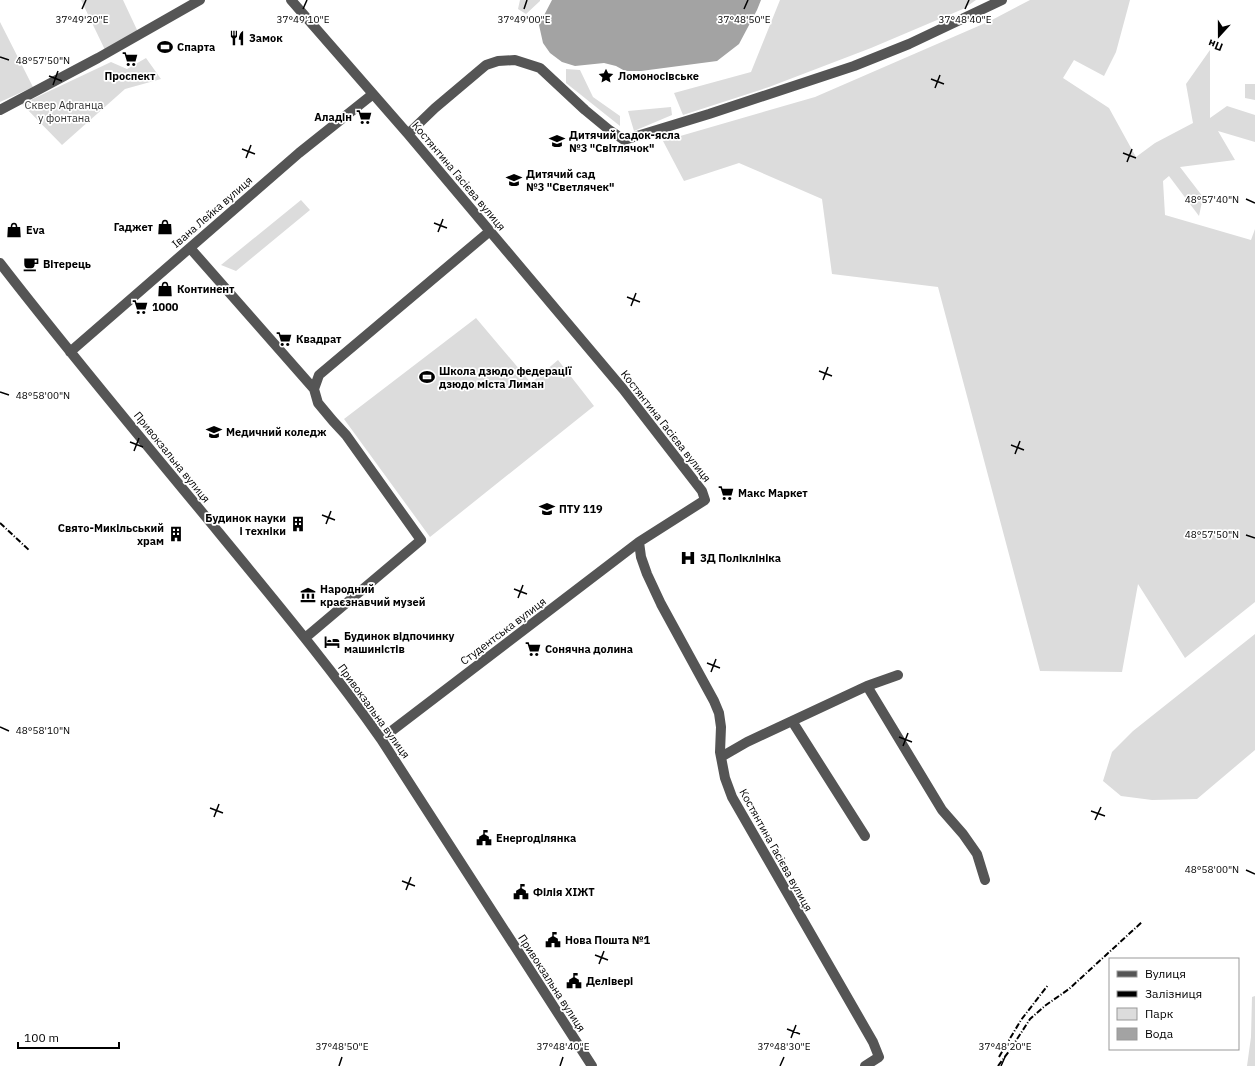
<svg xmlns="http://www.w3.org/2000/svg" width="1255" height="1066" viewBox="0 0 1255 1066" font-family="'IBM Plex Sans',sans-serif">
<rect width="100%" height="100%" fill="#fff"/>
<!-- green -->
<path fill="#dcdcdc" d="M 81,0 L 123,0 L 138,32 L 106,52 Z
M 520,0 L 540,0 L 540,1 L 526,14 L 518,9 Z
M 780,0 L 976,0 L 963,9 L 871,48 L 769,87 L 683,115 L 674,93 L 751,72 Z
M 1030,0 L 1130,0 L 1116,52 L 1104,76 L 1074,60 L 1063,78 L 1109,108 L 1136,157 L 1155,143 L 1193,123 L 1186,84 L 1210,50 L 1210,118 L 1227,106 L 1255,115 L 1255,142 L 1218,131 L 1235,160 L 1180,167 L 1203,197 L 1199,216 L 1169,176 L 1163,181 L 1165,215 L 1251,240 L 1255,229 L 1255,602 L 1185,658 L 1138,584 L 1122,672 L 1040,671 L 938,287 L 832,274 L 822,199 L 739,163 L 684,181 L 663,141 L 815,97 L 990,21 Z
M 0,22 L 33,87 L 0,102 Z
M 146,58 L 161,79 L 125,89 L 62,145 L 22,104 L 111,62 L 127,69 Z
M 566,69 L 580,70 L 593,97 L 620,116 L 620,126 L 566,83 Z
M 1245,84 L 1255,84 L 1255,100 L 1245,98 Z
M 671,107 L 672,115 L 634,131 L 628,111 Z
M 301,200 L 310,210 L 236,271 L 221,265 Z
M 476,318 L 531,383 L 558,360 L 594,406 L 430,537 L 344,419 Z
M 1255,634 L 1255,750 L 1197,799 L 1152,800 L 1121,796 L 1103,781 L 1112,752 L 1133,731 Z
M 1255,996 L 1255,1066 L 1247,1066 L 1251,1037 L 1252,997 Z"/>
<!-- water -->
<path fill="#a3a3a3" d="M 552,0 L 761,0 L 757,10 L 739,44 L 717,61 L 641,71 L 625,71 L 616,66 L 604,63 L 575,66 L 562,62 L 550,53 L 543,43 L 539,25 Z"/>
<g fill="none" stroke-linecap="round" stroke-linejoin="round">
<!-- minor -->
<path stroke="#555" stroke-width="10" d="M 291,0 L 408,134 L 623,389 L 702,491 L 705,500 L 639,542 L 641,557 L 647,574 L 661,604 L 714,701 L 719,713 L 721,727 L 720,752 L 725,778 L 732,797 L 873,1042 L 879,1057 L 865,1066
M 0,110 L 98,58 L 200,0
M 408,134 L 435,108 L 486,65 L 498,61 L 515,60 L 540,68 L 585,110 L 608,129 L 624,140 L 709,114 L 854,66 L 909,44 L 1002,0
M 190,248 L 314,389 L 318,403 L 333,421 L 346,435 L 421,540 L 305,638
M 0,263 C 71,355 146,444 220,534 C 275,601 331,668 381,739 L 592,1066
M 70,352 L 299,153 L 373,94
M 314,389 L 319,375 L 490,231
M 867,686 L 942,810 L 963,834 L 977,854 L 985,880
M 792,721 L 865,836
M 381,739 L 639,542
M 721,757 L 747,742 L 867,686 L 898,675"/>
<!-- rail -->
<path stroke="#000" stroke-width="2" stroke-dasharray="6 2 1 2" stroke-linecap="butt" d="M 0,523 L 30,551
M 999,1057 L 1021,1020 L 1048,985
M 998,1066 L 1010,1050 L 1030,1019 L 1046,1005 L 1069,989 L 1142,922"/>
</g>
<!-- ticks -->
<path fill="none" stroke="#000" stroke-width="1.5" d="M 82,9 L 86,0M 303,9 L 307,0M 524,9 L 527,0M 744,9 L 748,0M 965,9 L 969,0M 0,57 L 9,60M 49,76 L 62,81M 931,79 L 944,84M 53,85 L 58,71M 935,88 L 940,75M 242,149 L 255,154M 1123,153 L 1136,158M 246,158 L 251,145M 1127,162 L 1132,149M 1246,199 L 1255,203M 434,223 L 447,228M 438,232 L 443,219M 627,297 L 640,302M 631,306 L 636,293M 819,371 L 832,376M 823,380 L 828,367M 0,392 L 9,395M 130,442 L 143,447M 1011,445 L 1024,450M 134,451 L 139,438M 1015,454 L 1020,441M 322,515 L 335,520M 326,524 L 331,511M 1246,535 L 1255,538M 514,589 L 527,594M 518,598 L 523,585M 707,663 L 720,668M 711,672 L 716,659M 0,727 L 9,731M 899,737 L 912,742M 903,746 L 908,733M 210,808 L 223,813M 1091,811 L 1105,816M 214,817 L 219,804M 1095,820 L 1101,807M 1246,870 L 1255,874M 402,881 L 415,886M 406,890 L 411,877M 595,955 L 608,960M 599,964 L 604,951M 787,1029 L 800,1034M 791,1038 L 796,1025M 339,1066 L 342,1057M 560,1066 L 563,1057M 780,1066 L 784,1057M 1001,1066 L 1005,1057"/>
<!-- icons -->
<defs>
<symbol id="restaurant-bare" viewBox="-9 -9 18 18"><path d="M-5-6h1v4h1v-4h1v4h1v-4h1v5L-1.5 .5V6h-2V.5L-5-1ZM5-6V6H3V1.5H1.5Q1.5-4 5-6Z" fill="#000" stroke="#fff" stroke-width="2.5" paint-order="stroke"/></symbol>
<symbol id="stadium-bare" viewBox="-9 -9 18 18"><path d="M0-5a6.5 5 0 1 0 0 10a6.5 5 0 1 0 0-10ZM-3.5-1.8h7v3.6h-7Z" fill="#000" stroke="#fff" stroke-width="2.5" paint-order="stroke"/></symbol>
<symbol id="supermarket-bare" viewBox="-9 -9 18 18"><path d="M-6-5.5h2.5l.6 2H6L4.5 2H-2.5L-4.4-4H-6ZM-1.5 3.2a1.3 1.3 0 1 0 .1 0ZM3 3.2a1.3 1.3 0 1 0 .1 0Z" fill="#000" stroke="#fff" stroke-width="2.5" paint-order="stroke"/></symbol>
<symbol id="sight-bare" viewBox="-9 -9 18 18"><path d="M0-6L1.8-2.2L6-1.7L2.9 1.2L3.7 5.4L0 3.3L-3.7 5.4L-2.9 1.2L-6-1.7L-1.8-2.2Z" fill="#000" stroke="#fff" stroke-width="2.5" paint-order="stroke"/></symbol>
<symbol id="school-bare" viewBox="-9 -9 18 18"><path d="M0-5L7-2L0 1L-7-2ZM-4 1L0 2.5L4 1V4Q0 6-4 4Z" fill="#000" stroke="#fff" stroke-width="2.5" paint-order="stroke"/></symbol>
<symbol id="shop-bare" viewBox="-9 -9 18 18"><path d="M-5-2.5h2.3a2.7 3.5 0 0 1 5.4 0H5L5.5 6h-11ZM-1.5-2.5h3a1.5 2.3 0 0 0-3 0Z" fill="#000" stroke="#fff" stroke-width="2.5" paint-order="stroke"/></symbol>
<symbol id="cafe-bare" viewBox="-9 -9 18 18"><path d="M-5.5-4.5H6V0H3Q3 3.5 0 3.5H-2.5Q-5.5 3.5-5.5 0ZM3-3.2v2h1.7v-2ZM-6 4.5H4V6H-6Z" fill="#000" stroke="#fff" stroke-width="2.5" paint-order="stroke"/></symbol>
<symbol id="building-bare" viewBox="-9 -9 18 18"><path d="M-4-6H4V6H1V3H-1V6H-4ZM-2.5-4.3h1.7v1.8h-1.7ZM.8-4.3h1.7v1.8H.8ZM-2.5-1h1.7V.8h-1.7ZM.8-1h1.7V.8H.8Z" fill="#000" stroke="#fff" stroke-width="2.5" paint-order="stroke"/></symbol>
<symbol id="hospital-bare" viewBox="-9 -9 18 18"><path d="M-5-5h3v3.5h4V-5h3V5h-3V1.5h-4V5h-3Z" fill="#000" stroke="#fff" stroke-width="2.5" paint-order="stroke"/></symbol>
<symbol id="museum-bare" viewBox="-9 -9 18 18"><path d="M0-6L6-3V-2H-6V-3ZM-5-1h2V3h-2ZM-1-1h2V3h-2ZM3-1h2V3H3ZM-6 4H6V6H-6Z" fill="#000" stroke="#fff" stroke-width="2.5" paint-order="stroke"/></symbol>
<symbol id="hotel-bare" viewBox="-9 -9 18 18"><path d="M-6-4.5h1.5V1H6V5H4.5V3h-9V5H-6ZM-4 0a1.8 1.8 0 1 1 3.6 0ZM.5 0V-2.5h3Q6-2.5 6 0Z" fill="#000" stroke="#fff" stroke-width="2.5" paint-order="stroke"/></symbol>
<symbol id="civic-bare" viewBox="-9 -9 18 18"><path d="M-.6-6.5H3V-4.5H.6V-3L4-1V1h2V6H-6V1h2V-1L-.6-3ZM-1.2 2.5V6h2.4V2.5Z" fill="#000" stroke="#fff" stroke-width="2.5" paint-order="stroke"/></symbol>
</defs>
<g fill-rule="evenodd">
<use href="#restaurant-bare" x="226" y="27" width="22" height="22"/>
<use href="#stadium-bare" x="154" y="36" width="22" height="22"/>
<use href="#supermarket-bare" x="119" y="48" width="22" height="22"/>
<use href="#sight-bare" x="595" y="65" width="22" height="22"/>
<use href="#supermarket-bare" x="353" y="106" width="22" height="22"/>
<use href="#school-bare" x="546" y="130" width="22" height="22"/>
<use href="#school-bare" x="503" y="169" width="22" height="22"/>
<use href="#shop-bare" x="154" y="216" width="22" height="22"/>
<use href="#shop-bare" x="3" y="219" width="22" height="22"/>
<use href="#cafe-bare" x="20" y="253" width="22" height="22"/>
<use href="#shop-bare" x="154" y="278" width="22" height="22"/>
<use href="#supermarket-bare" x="129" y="296" width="22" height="22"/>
<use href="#supermarket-bare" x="273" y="328" width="22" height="22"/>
<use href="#stadium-bare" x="416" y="366" width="22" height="22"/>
<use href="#school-bare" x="203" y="421" width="22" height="22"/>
<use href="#supermarket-bare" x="715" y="482" width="22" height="22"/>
<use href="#school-bare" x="536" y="498" width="22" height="22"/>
<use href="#building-bare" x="287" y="513" width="22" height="22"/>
<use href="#building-bare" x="165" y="523" width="22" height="22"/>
<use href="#hospital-bare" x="677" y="547" width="22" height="22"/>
<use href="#museum-bare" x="297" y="584" width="22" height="22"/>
<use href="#hotel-bare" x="321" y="631" width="22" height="22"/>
<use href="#supermarket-bare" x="522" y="638" width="22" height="22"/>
<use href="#civic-bare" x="473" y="827" width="22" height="22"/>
<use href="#civic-bare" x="510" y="881" width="22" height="22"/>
<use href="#civic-bare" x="542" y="929" width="22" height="22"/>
<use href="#civic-bare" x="563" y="970" width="22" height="22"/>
</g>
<g text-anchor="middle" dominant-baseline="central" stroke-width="3.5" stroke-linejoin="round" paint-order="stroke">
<!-- poi labels -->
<g font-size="11" font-weight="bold" fill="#000" stroke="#fff" text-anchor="start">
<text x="249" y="38">Замок</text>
<text x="177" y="47">Спарта</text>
<text x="130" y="76" text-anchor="middle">Проспект</text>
<text x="618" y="76">Ломоносівське</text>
<text x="352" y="117" text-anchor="end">Аладін</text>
<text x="569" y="135">Дитячий садок-ясла<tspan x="569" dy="13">№3 "Світлячок"</tspan></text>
<text x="526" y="174">Дитячий сад<tspan x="526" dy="13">№3 "Светлячек"</tspan></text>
<text x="153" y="227" text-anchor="end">Гаджет</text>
<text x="26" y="230">Eva</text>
<text x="43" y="264">Вітерець</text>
<text x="177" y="289">Континент</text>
<text x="152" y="307">1000</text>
<text x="296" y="339">Квадрат</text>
<text x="439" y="371">Школа дзюдо федерації<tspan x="439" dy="13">дзюдо міста Лиман</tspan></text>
<text x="226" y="432">Медичний коледж</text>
<text x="738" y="493">Макс Маркет</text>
<text x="559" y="509">ПТУ 119</text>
<text x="286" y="518" text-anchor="end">Будинок науки<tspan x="286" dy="13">і техніки</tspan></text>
<text x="164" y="528" text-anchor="end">Свято-Микільський<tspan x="164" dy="13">храм</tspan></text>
<text x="700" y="558">ЗД Поліклініка</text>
<text x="320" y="589">Народний<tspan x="320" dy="13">краєзнавчий музей</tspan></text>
<text x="344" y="636">Будинок відпочинку<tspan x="344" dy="13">машиністів</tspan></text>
<text x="545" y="649">Сонячна долина</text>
<text x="496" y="838">Енергоділянка</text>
<text x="533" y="892">Філія ХІЖТ</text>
<text x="565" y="940">Нова Пошта №1</text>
<text x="586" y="981">Делівері</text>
</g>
<!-- park labels -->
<g font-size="11" fill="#333" stroke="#fff">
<text x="64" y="105">Сквер Афганца<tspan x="64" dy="13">у фонтана</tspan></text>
</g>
<!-- street labels -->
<g font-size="11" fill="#000" stroke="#fff">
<text transform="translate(459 176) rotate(50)">Костянтина Гасієва вулиця</text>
<text transform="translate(212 212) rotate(-41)">Івана Лейка вулиця</text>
<text transform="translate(666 426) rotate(52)">Костянтина Гасієва вулиця</text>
<text transform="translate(172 457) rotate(51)">Привокзальна вулиця</text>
<text transform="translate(503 631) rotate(-37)">Студентська вулиця</text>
<text transform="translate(374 711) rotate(54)">Привокзальна вулиця</text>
<text transform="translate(776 850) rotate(61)">Костянтина Гасієва вулиця</text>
<text transform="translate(552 983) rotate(57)">Привокзальна вулиця</text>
</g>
</g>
<g font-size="10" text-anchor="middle" fill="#000" stroke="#fff" stroke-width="3.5" stroke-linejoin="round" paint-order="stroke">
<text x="82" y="23">37°49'20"E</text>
<text x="303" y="23">37°49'10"E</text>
<text x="524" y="23">37°49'00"E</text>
<text x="744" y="23">37°48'50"E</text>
<text x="965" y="23">37°48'40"E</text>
<text x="43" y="64">48°57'50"N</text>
<text x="1212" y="203">48°57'40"N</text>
<text x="43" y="399">48°58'00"N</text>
<text x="1212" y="538">48°57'50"N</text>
<text x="43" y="734">48°58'10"N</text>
<text x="1212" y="873">48°58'00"N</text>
<text x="342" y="1050">37°48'50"E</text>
<text x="563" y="1050">37°48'40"E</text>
<text x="784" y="1050">37°48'30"E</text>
<text x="1005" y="1050">37°48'20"E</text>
</g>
<!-- legend -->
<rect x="1109" y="958" width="130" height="92" fill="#ffffff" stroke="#999999"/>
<rect x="1117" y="971" width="20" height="6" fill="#555555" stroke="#999999"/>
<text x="1145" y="978" font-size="12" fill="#000000">Вулиця</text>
<rect x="1117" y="991" width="20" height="6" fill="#000000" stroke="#999999"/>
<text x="1145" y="998" font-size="12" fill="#000000">Залізниця</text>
<rect x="1117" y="1008" width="20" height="12" fill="#dcdcdc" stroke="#999999"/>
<text x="1145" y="1018" font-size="12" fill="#000000">Парк</text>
<rect x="1117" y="1028" width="20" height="12" fill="#a3a3a3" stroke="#999999"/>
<text x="1145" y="1038" font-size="12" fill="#000000">Вода</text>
<!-- north arrow -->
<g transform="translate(1219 36) rotate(201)" stroke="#ffffff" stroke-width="3" paint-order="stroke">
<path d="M0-3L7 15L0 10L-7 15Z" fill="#000000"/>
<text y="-6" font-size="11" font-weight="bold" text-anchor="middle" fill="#000000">Пн</text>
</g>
<!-- scale -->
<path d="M18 1042v6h101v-6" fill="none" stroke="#000000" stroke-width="2"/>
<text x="24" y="1042" font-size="12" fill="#000000" stroke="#ffffff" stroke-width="3" paint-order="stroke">100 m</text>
</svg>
